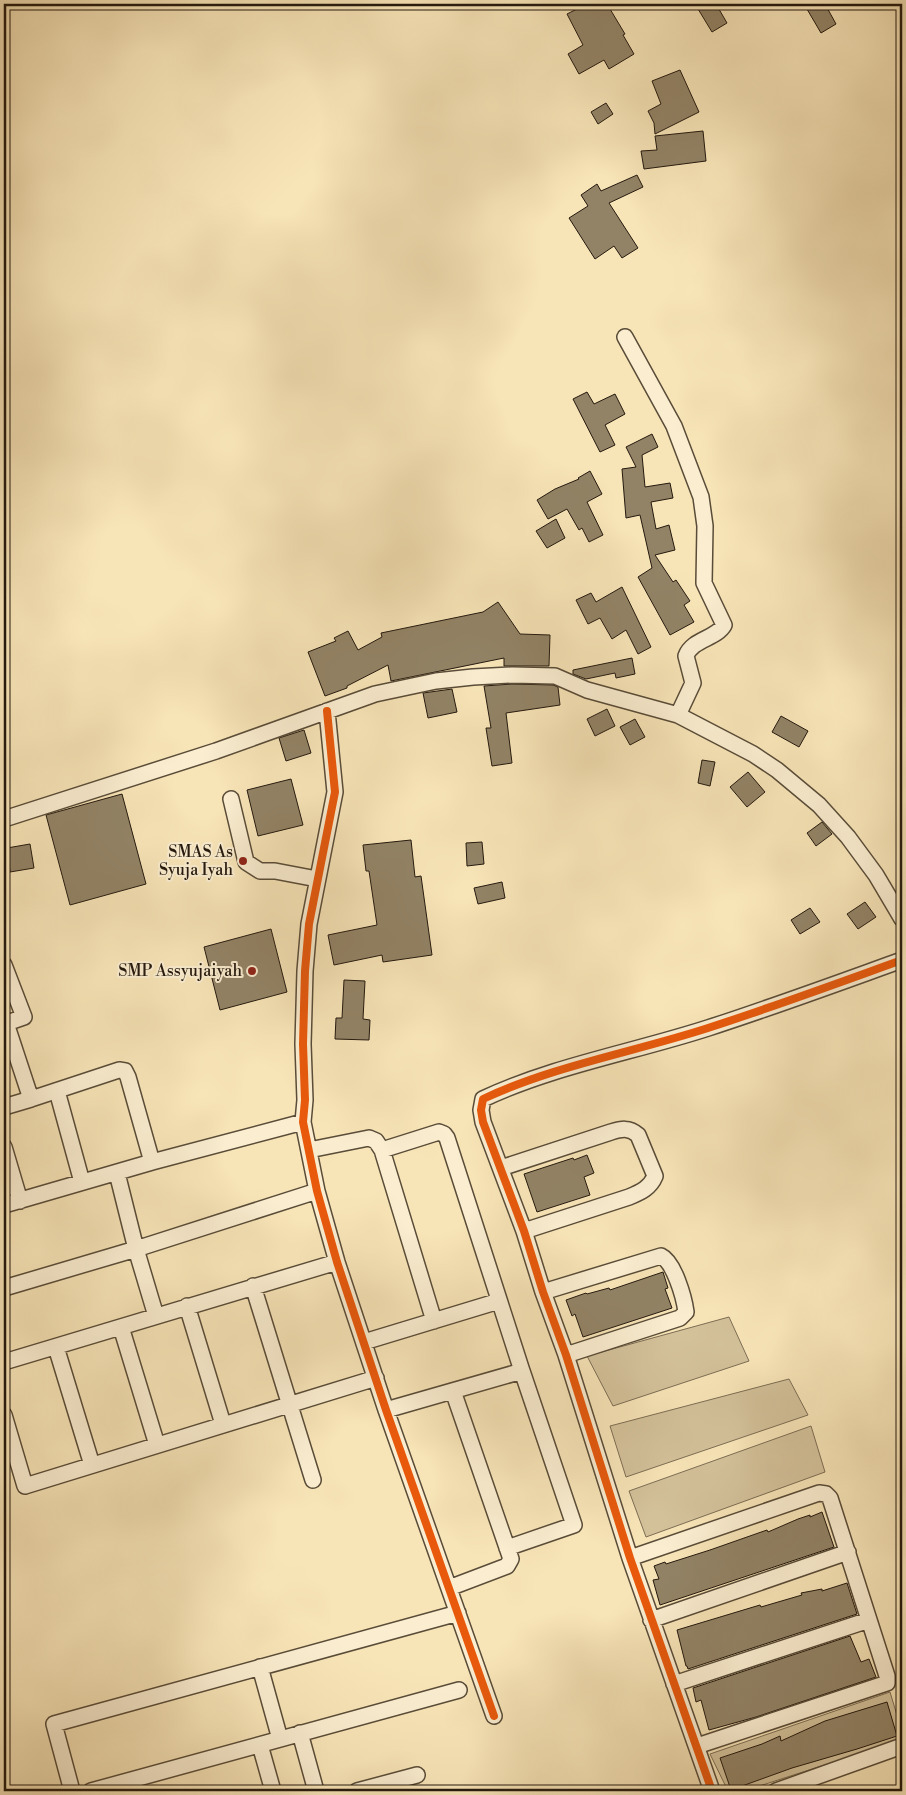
<svg xmlns="http://www.w3.org/2000/svg" width="906" height="1795" viewBox="0 0 906 1795" font-family="'Libre Bodoni',serif">
<rect width="100%" height="100%" fill="#f7e4b7"/>
<filter id="stains"><feTurbulence type="fractalNoise" baseFrequency=".004" numOctaves="4"/><feColorMatrix values="0 0 0 0 .2 0 0 0 0 .09 0 0 0 0 .02 0 0 0 .5 -.17"/></filter>
<radialGradient id="worn" r=".72"><stop offset=".6" stop-color="#630" stop-opacity="0"/><stop offset="1" stop-color="#630" stop-opacity=".3"/></radialGradient>
<!-- green -->
<path fill="#d3c19a" stroke="#7c6d54" d="M 729,1317 L 749,1361 L 613,1406 L 587,1356 Z
M 789,1379 L 808,1415 L 626,1477 L 610,1426 Z
M 811,1426 L 825,1472 L 646,1537 L 629,1491 Z
M 890,1692 L 902,1732 L 902,1740 L 744,1791 L 728,1791 L 710,1754 Z"/>
<!-- building -->
<path fill="#928366" stroke="#24190e" d="M 587,4 L 607,4 L 625,34 L 623,35 L 634,54 L 609,69 L 604,60 L 579,74 L 568,54 L 583,45 L 567,14 Z
M 695,4 L 716,4 L 727,23 L 712,32 Z
M 804,4 L 825,4 L 836,24 L 821,33 Z
M 680,70 L 699,112 L 655,134 L 654,123 L 648,111 L 661,104 L 652,81 Z
M 606,103 L 613,114 L 598,124 L 591,112 Z
M 703,131 L 706,161 L 644,169 L 641,151 L 657,150 L 655,136 Z
M 637,175 L 643,187 L 609,203 L 638,248 L 622,258 L 614,246 L 595,259 L 569,218 L 588,206 L 581,195 L 597,184 L 601,191 Z
M 587,392 L 594,404 L 615,394 L 625,414 L 605,425 L 615,445 L 600,452 L 573,399 Z
M 652,434 L 658,447 L 642,455 L 645,487 L 670,483 L 673,498 L 651,502 L 656,529 L 669,525 L 675,550 L 655,555 L 673,582 L 676,580 L 690,601 L 684,605 L 694,622 L 670,635 L 638,577 L 652,568 L 640,515 L 626,518 L 622,469 L 636,467 L 626,447 Z
M 590,471 L 602,494 L 587,502 L 603,535 L 589,542 L 582,528 L 579,530 L 567,509 L 548,519 L 537,500 L 555,489 L 579,479 L 578,478 Z
M 556,519 L 565,538 L 547,548 L 536,531 Z
M 622,587 L 651,647 L 638,654 L 626,630 L 612,639 L 600,618 L 588,624 L 576,600 L 591,593 L 596,602 Z
M 498,602 L 520,634 L 550,635 L 549,666 L 504,666 L 504,658 L 391,681 L 388,665 L 347,686 L 347,688 L 325,696 L 308,652 L 336,641 L 334,638 L 348,631 L 358,650 L 382,637 L 381,633 L 483,612 Z
M 632,658 L 635,674 L 616,678 L 615,673 L 586,679 L 573,674 L 573,670 Z
M 512,684 L 553,685 L 558,687 L 560,705 L 506,713 L 512,763 L 492,766 L 486,728 L 491,728 L 484,686 Z
M 452,689 L 457,712 L 428,718 L 423,693 Z
M 607,709 L 615,726 L 595,736 L 587,719 Z
M 781,716 L 808,731 L 799,747 L 772,732 Z
M 635,719 L 645,737 L 630,745 L 620,727 Z
M 304,730 L 311,753 L 286,761 L 279,738 Z
M 702,760 L 715,762 L 710,786 L 698,783 Z
M 748,772 L 765,792 L 747,807 L 730,787 Z
M 291,779 L 303,825 L 258,836 L 247,790 Z
M 122,794 L 146,884 L 70,905 L 46,815 Z
M 822,822 L 832,834 L 816,846 L 807,833 Z
M 411,840 L 415,877 L 421,876 L 432,955 L 383,962 L 382,955 L 334,965 L 328,935 L 377,925 L 369,871 L 366,871 L 363,845 Z
M 482,842 L 484,864 L 467,866 L 466,843 Z
M 30,844 L 34,868 L 10,872 L 7,848 Z
M 502,882 L 505,898 L 478,904 L 474,888 Z
M 865,902 L 876,917 L 858,929 L 847,914 Z
M 810,908 L 820,922 L 800,934 L 791,920 Z
M 271,929 L 287,992 L 220,1010 L 204,947 Z
M 344,980 L 365,981 L 363,1019 L 370,1020 L 369,1040 L 335,1039 L 336,1018 L 342,1018 Z
M 587,1155 L 594,1173 L 584,1177 L 590,1195 L 537,1212 L 524,1174 L 573,1158 L 574,1160 Z
M 663,1272 L 668,1288 L 665,1289 L 672,1308 L 583,1337 L 575,1314 L 572,1316 L 566,1300 L 586,1293 L 587,1294 L 609,1288 L 610,1290 Z
M 822,1512 L 834,1547 L 660,1605 L 653,1580 L 659,1579 L 654,1566 L 665,1562 L 666,1564 L 710,1550 L 767,1530 L 768,1532 L 798,1519 L 810,1515 L 810,1517 Z
M 847,1583 L 857,1614 L 688,1669 L 687,1666 L 686,1666 L 677,1630 L 760,1605 L 761,1607 L 802,1595 L 801,1593 L 822,1589 L 822,1591 Z
M 850,1636 L 861,1662 L 869,1659 L 876,1677 L 756,1717 L 709,1730 L 701,1700 L 696,1702 L 693,1688 Z
M 887,1702 L 897,1736 L 857,1749 L 792,1768 L 731,1790 L 720,1758 L 762,1744 L 780,1736 L 781,1741 L 825,1721 Z"/>
<g fill="none" stroke-linecap="round" stroke-linejoin="round">
<defs>
<path id="minor" d="M 625,337 L 674,426 L 701,497 L 705,526 L 704,583 L 724,625 C 716,639 692,639 686,656 L 693,683 L 678,715
M 327,711 L 335,792 L 309,924 L 305,971 L 303,1044 L 305,1100 L 303,1122 L 317,1191 L 337,1262 L 386,1410 L 494,1716
M 231,799 L 246,862 L 260,871 L 275,871 L 317,879
M 4,819 L 216,751 L 375,694 L 436,681 L 473,677 L 512,675 L 555,676 L 587,690 L 678,715 L 753,754 L 777,770 L 819,805 L 848,837 L 876,875 L 902,919
M 4,965 L 24,1017 L 4,1024
M 57,1091 L 82,1182
M 31,1099 L 119,1070 L 125,1071 L 128,1077 L 152,1162
M 4,1107 L 31,1099 L 6,1023
M 4,1147 L 20,1201
M 309,1150 L 369,1138 L 376,1141 L 382,1150 L 434,1321
M 382,1150 L 439,1132 L 444,1134 L 447,1138 L 522,1371 L 386,1410
M 501,1168 L 611,1132 C 621,1129 629,1127 638,1135 L 655,1176 C 650,1188 641,1192 629,1197 L 524,1231
M 117,1173 L 136,1249 L 317,1191
M 4,1205 L 152,1162 L 303,1122
M 253,1286 L 313,1480
M 4,1288 L 136,1249 L 156,1316
M 543,1292 L 661,1256 C 674,1262 684,1297 686,1312 L 680,1318 L 566,1355
M 187,1306 L 223,1424
M 121,1327 L 157,1445
M 364,1342 L 499,1301
M 56,1347 L 92,1465
M 4,1362 L 337,1262
M 4,1415 L 25,1486 L 376,1378
M 507,1548 L 574,1525 L 522,1371
M 630,1558 L 819,1493 L 826,1494 L 830,1498 L 887,1676 L 887,1683 L 697,1746
M 449,1588 L 507,1566 L 511,1559 L 453,1391
M 651,1620 L 848,1552
M 260,1667 L 280,1739
M 674,1684 L 869,1620
M 300,1733 L 316,1791
M 260,1745 L 273,1791
M 72,1791 L 54,1724 L 458,1613
M 91,1791 L 459,1690
M 357,1791 L 417,1775
M 712,1791 L 630,1558 L 566,1355 L 543,1292 L 524,1231 L 483,1122 L 481,1110 L 483,1099 C 553,1066 634,1052 708,1028 C 773,1007 838,983 902,960
M 776,1791 L 902,1746"/>
</defs>
<!-- minor casing -->
<use href="#minor" stroke="#594c38" stroke-width="18"/>
<!-- minor -->
<use href="#minor" stroke="#faedd0" stroke-width="15"/>
<defs>
<path id="cycleway" d="M 327,711 L 335,792 L 309,924 L 305,971 L 303,1044 L 305,1100 L 303,1122 L 317,1191 L 337,1262 L 386,1410 L 494,1716
M 712,1791 L 630,1558 L 566,1355 L 543,1292 L 524,1231 L 483,1122 L 481,1110 L 483,1099 C 553,1066 634,1052 708,1028 C 773,1007 838,983 902,960"/>
</defs>
<!-- cycleway casing -->
<use href="#cycleway" stroke="#faedd0" stroke-width="11"/>
<!-- cycleway -->
<use href="#cycleway" stroke="#e8590c" stroke-width="8"/>
</g>
<!-- markers -->
<g fill="#8f2418" stroke="#faedd0" stroke-width="2">
<circle cx="243" cy="861" r="5"/>
<circle cx="252" cy="971" r="5"/>
</g>
<g text-anchor="middle" dominant-baseline="central" stroke-width="4" stroke-linejoin="round" paint-order="stroke">
<!-- poi labels -->
<g font-size="16" fill="#24190e" stroke="#faedd0" text-anchor="end">
<text x="233" y="852">SMAS As<tspan x="233" dy="18">Syuja Iyah</tspan></text>
<text x="242" y="971">SMP Assyujaiyah</text>
</g>
</g>
<!-- margin -->
<rect width="906" height="1795" fill="none" stroke="#f7e4b7" stroke-width="20"/>
<rect x="5" y="5" width="896" height="1785" fill="none" stroke="#24190e" stroke-width="2.5"/>
<rect x="10" y="10" width="886" height="1775" fill="none" stroke="#24190e"/>
<rect width="100%" height="100%" filter="url(#stains)"/>
<rect width="100%" height="100%" fill="url(#worn)"/>
</svg>
